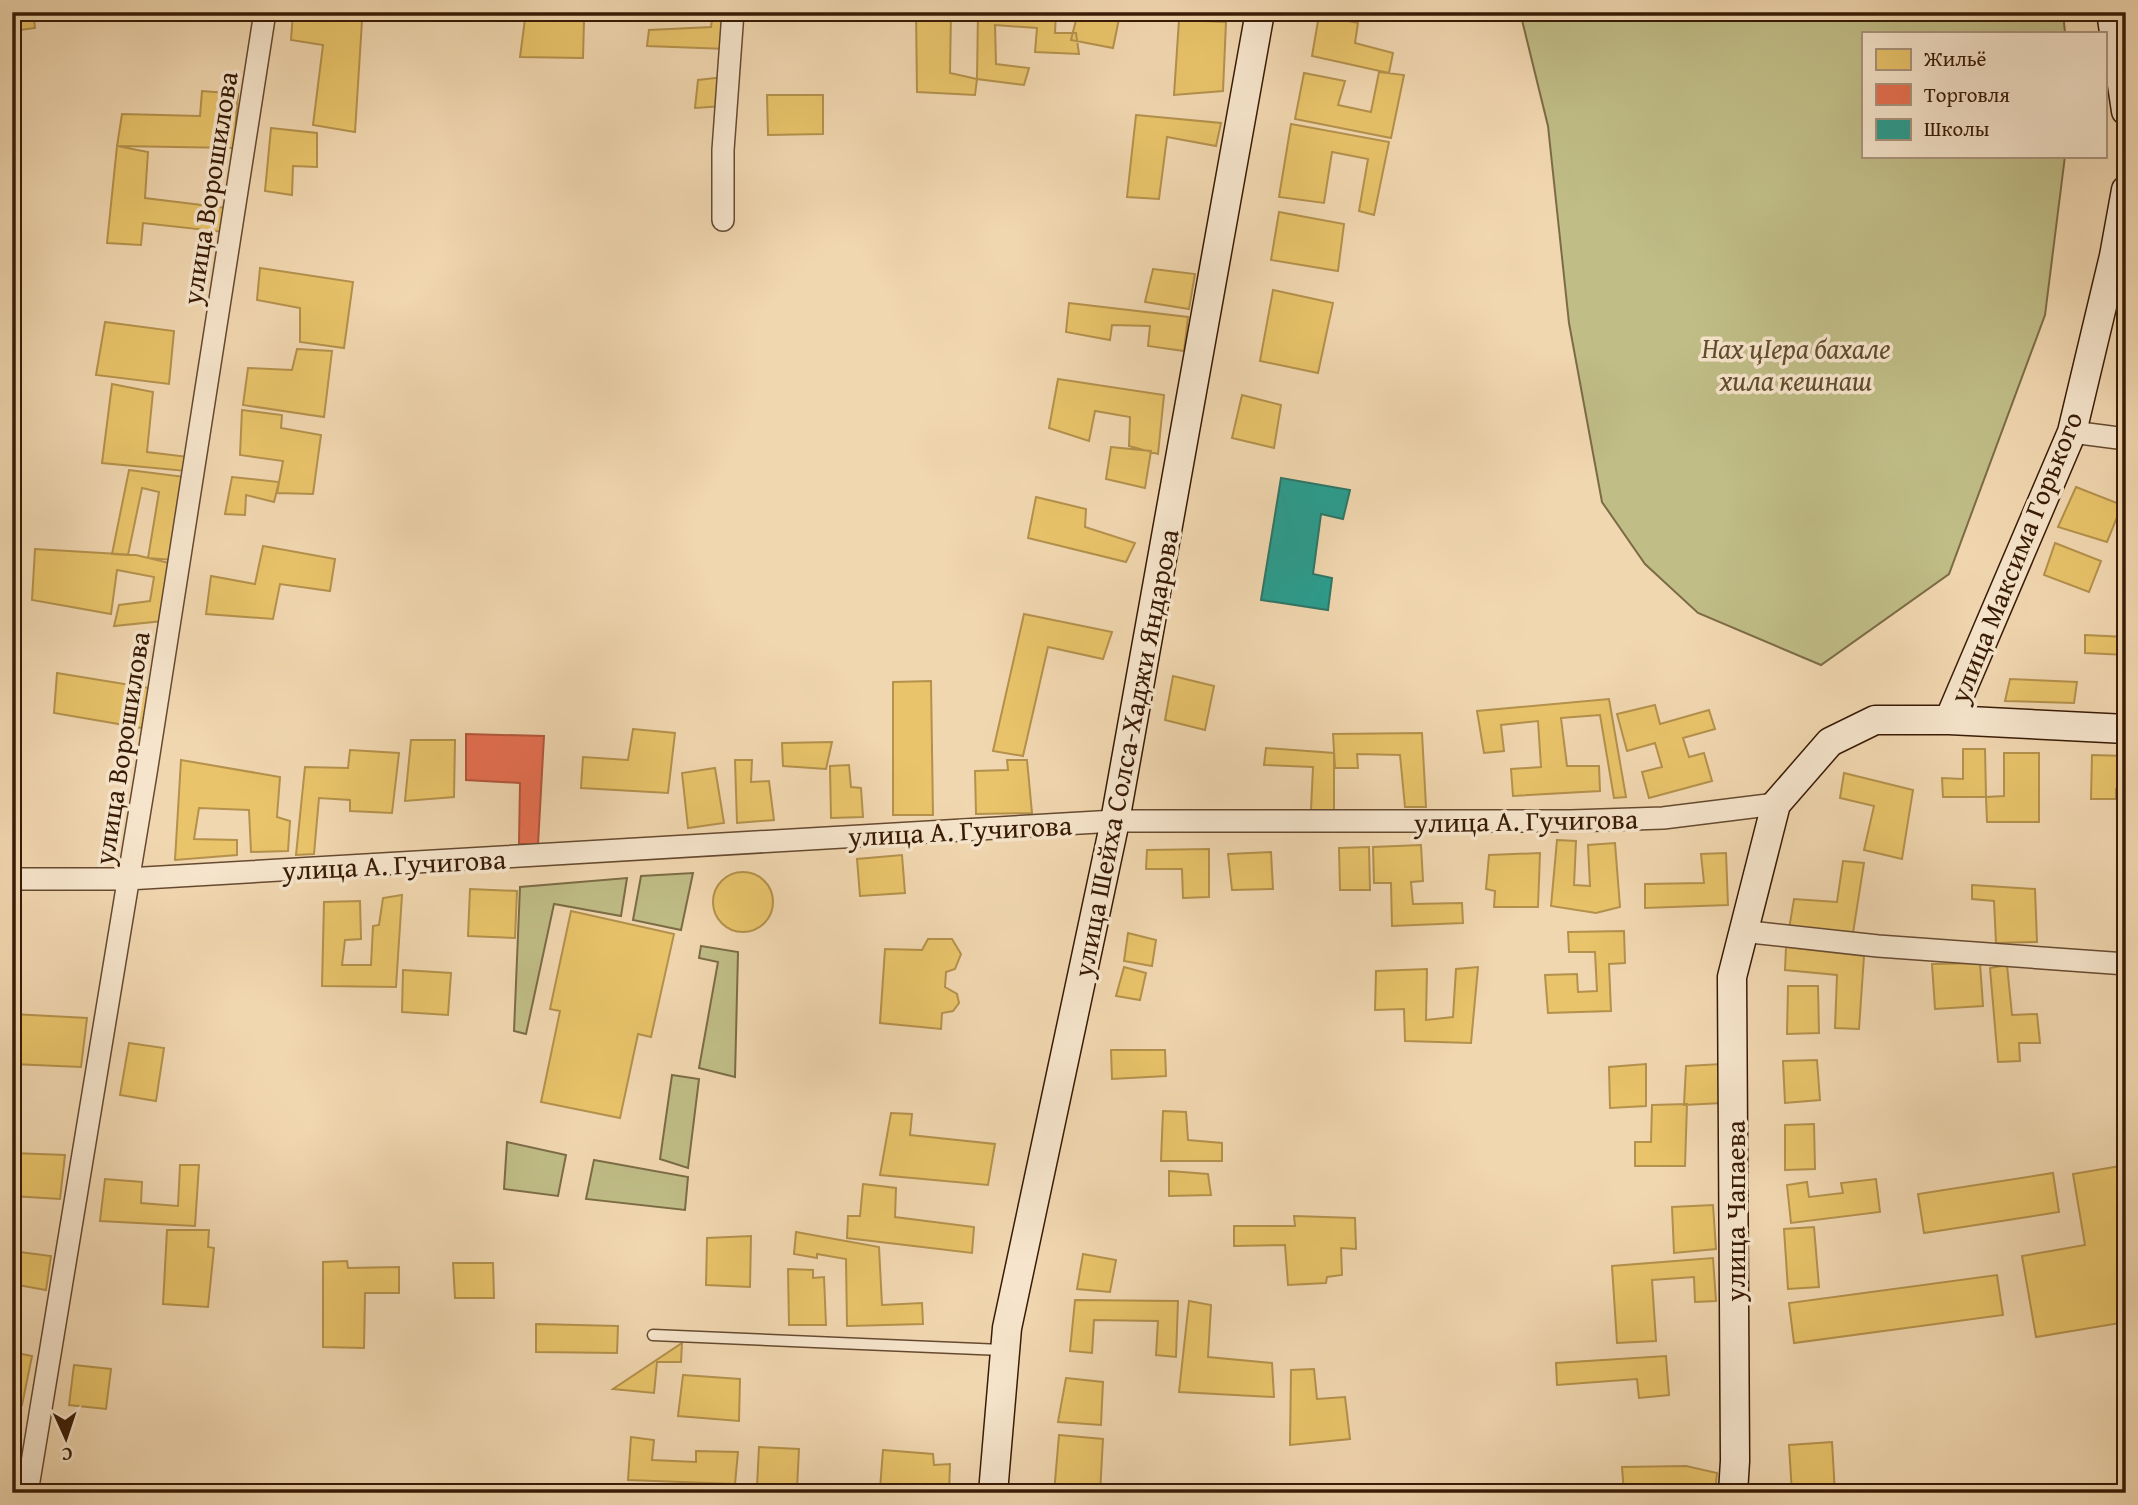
<svg xmlns="http://www.w3.org/2000/svg" width="2138" height="1505" viewBox="0 0 2138 1505" font-family="'Gentium Book Plus',serif">
<rect width="100%" height="100%" fill="#f1d7b0"/>
<filter id="stains"><feTurbulence type="fractalNoise" baseFrequency=".00286" numOctaves="4"/><feColorMatrix values="0 0 0 0 .2 0 0 0 0 .09 0 0 0 0 .02 0 0 0 .5 -.17"/></filter>
<radialGradient id="worn" r=".72"><stop offset=".6" stop-color="#630" stop-opacity="0"/><stop offset="1" stop-color="#630" stop-opacity=".3"/></radialGradient>
<!-- green -->
<path fill="#c0bd87" stroke="#7c6c46" stroke-width="2" d="M 1520,12 L 2063,12 L 2065,33 L 1863,33 L 1863,156 L 2065,156 L 2045,315 L 1949,574 L 1821,665 L 1698,613 L 1645,564 L 1602,502 L 1569,323 L 1548,126 Z
M 693,873 L 681,930 L 633,920 L 641,876 Z
M 627,878 L 621,916 L 554,904 L 526,1034 L 514,1031 L 520,887 Z
M 701,946 L 738,952 L 735,1077 L 699,1068 L 718,962 L 699,958 Z
M 672,1075 L 699,1079 L 688,1168 L 660,1159 Z
M 507,1142 L 566,1155 L 558,1196 L 504,1189 Z
M 594,1160 L 688,1177 L 685,1210 L 586,1199 Z"/>
<!-- homes -->
<path fill="#e9c46a" stroke="#b4914c" stroke-width="2" d="M 12,12 L 33,12 L 35,28 L 12,31 Z
M 293,12 L 350,12 L 349,20 L 362,21 L 355,132 L 313,125 L 323,45 L 291,40 Z
M 713,12 L 729,12 L 727,49 L 647,46 L 649,30 L 711,27 Z
M 916,12 L 951,12 L 950,73 L 977,79 L 975,95 L 917,92 Z
M 978,12 L 1056,12 L 1055,33 L 1076,33 L 1079,54 L 1035,52 L 1037,28 L 995,25 L 996,64 L 1029,68 L 1024,85 L 977,79 Z
M 1078,12 L 1120,14 L 1113,48 L 1071,40 Z
M 1319,15 L 1358,23 L 1355,43 L 1393,53 L 1389,73 L 1312,56 Z
M 525,19 L 584,21 L 583,58 L 520,57 Z
M 1179,20 L 1226,22 L 1223,91 L 1174,95 Z
M 1379,72 L 1404,75 L 1391,138 L 1295,119 L 1304,73 L 1345,81 L 1338,105 L 1371,112 Z
M 724,77 L 724,106 L 695,108 L 698,80 Z
M 202,91 L 238,94 L 234,148 L 117,146 L 122,114 L 200,116 Z
M 767,95 L 823,95 L 823,134 L 768,135 Z
M 1136,115 L 1221,123 L 1216,146 L 1167,137 L 1159,199 L 1127,197 Z
M 1291,124 L 1389,142 L 1374,215 L 1359,211 L 1368,159 L 1332,152 L 1324,203 L 1279,197 Z
M 271,128 L 317,133 L 317,167 L 293,166 L 292,195 L 265,191 Z
M 117,146 L 148,152 L 145,198 L 227,208 L 224,232 L 143,223 L 141,245 L 107,243 Z
M 1279,212 L 1344,224 L 1338,271 L 1271,260 Z
M 260,268 L 353,282 L 344,348 L 300,342 L 300,308 L 257,300 Z
M 1153,269 L 1195,274 L 1189,309 L 1145,302 Z
M 1273,290 L 1333,303 L 1318,373 L 1260,361 Z
M 1069,303 L 1188,317 L 1184,351 L 1148,346 L 1150,326 L 1112,325 L 1110,340 L 1066,332 Z
M 105,322 L 174,331 L 169,384 L 96,375 Z
M 297,349 L 332,351 L 324,417 L 243,405 L 248,368 L 292,370 Z
M 1058,379 L 1164,395 L 1158,454 L 1129,446 L 1130,417 L 1095,411 L 1089,441 L 1049,428 Z
M 112,384 L 153,392 L 147,452 L 189,457 L 186,471 L 102,463 Z
M 1242,395 L 1281,405 L 1274,448 L 1232,438 Z
M 242,410 L 282,415 L 281,428 L 321,435 L 313,494 L 277,493 L 283,461 L 240,455 Z
M 1111,447 L 1151,451 L 1145,488 L 1106,479 Z
M 129,470 L 185,477 L 174,560 L 148,558 L 159,492 L 142,488 L 128,555 L 112,554 Z
M 232,477 L 279,482 L 274,502 L 246,495 L 245,515 L 225,514 Z
M 2076,487 L 2122,505 L 2107,542 L 2058,527 Z
M 1036,497 L 1086,509 L 1085,527 L 1135,543 L 1126,562 L 1028,538 Z
M 2055,543 L 2101,561 L 2089,592 L 2044,575 Z
M 263,546 L 335,559 L 330,591 L 280,584 L 273,619 L 206,614 L 211,576 L 255,584 Z
M 35,549 L 136,555 L 173,564 L 163,621 L 114,626 L 119,605 L 150,601 L 154,577 L 117,570 L 111,614 L 32,600 Z
M 1024,614 L 1112,632 L 1103,659 L 1048,647 L 1023,756 L 993,751 Z
M 2085,635 L 2126,637 L 2126,655 L 2085,653 Z
M 57,673 L 149,688 L 142,728 L 54,713 Z
M 1173,676 L 1214,686 L 1205,730 L 1165,720 Z
M 2010,679 L 2077,682 L 2074,703 L 2005,701 Z
M 931,681 L 933,815 L 893,815 L 893,682 Z
M 1609,699 L 1626,797 L 1614,798 L 1600,715 L 1561,718 L 1567,766 L 1599,766 L 1600,791 L 1513,796 L 1511,769 L 1541,767 L 1538,721 L 1501,725 L 1504,751 L 1484,753 L 1477,711 Z
M 1655,705 L 1660,724 L 1709,710 L 1715,729 L 1683,738 L 1689,757 L 1704,753 L 1712,781 L 1649,798 L 1642,772 L 1662,767 L 1655,743 L 1627,751 L 1617,714 Z
M 633,729 L 675,733 L 668,793 L 581,788 L 583,757 L 628,760 Z
M 1422,733 L 1426,807 L 1405,807 L 1400,755 L 1357,754 L 1358,768 L 1335,768 L 1333,734 Z
M 411,740 L 455,740 L 454,797 L 405,801 Z
M 832,742 L 826,769 L 783,766 L 782,743 Z
M 1266,748 L 1334,753 L 1334,810 L 1311,810 L 1313,767 L 1264,765 Z
M 1963,749 L 1985,749 L 1986,797 L 1943,797 L 1942,778 L 1963,779 Z
M 350,750 L 399,753 L 392,813 L 350,811 L 350,800 L 319,798 L 314,854 L 296,855 L 305,767 L 348,768 Z
M 2004,753 L 2039,753 L 2039,822 L 1987,822 L 1986,797 L 2004,796 Z
M 2092,755 L 2126,756 L 2126,789 L 2116,789 L 2116,799 L 2091,799 Z
M 181,760 L 280,777 L 277,817 L 290,821 L 288,851 L 251,852 L 249,810 L 199,808 L 194,839 L 237,840 L 237,855 L 175,860 Z
M 735,760 L 752,760 L 751,782 L 769,781 L 774,820 L 737,823 Z
M 1007,760 L 1027,760 L 1032,813 L 976,814 L 975,771 L 1008,770 Z
M 849,765 L 851,787 L 861,788 L 863,817 L 831,818 L 830,766 Z
M 715,768 L 724,823 L 688,828 L 682,773 Z
M 1844,773 L 1913,790 L 1902,859 L 1864,850 L 1874,806 L 1840,798 Z
M 1557,840 L 1576,841 L 1574,885 L 1590,886 L 1588,845 L 1615,843 L 1620,907 L 1596,913 L 1551,906 Z
M 1421,845 L 1423,881 L 1411,882 L 1413,904 L 1462,903 L 1463,923 L 1392,926 L 1391,883 L 1374,883 L 1373,847 Z
M 1369,847 L 1370,890 L 1340,890 L 1339,848 Z
M 1209,849 L 1209,897 L 1183,898 L 1182,869 L 1146,869 L 1147,850 Z
M 1271,852 L 1273,889 L 1232,890 L 1228,854 Z
M 1540,853 L 1538,907 L 1494,907 L 1495,891 L 1486,889 L 1489,855 Z
M 1726,853 L 1728,905 L 1645,908 L 1645,884 L 1704,883 L 1701,854 Z
M 902,855 L 905,893 L 860,896 L 857,859 Z
M 1843,861 L 1864,863 L 1853,933 L 1789,929 L 1794,899 L 1837,902 Z
M713 902a30 30 0 1 1 60 0a30 30 0 1 1-60 0Z
M 1972,885 L 2035,889 L 2037,942 L 1996,943 L 1994,901 L 1972,899 Z
M 470,889 L 517,891 L 515,938 L 468,936 Z
M 402,895 L 396,987 L 322,986 L 324,902 L 360,901 L 361,939 L 345,940 L 342,965 L 371,965 L 373,926 L 379,925 L 383,898 Z
M 571,911 L 674,934 L 651,1037 L 638,1034 L 620,1118 L 541,1102 L 560,1011 L 550,1009 Z
M 1624,931 L 1625,963 L 1609,964 L 1611,1011 L 1548,1013 L 1545,975 L 1577,974 L 1578,992 L 1597,991 L 1595,952 L 1569,952 L 1568,932 Z
M 1128,933 L 1156,940 L 1152,966 L 1124,961 Z
M 928,939 L 952,939 L 961,954 L 955,969 L 946,972 L 945,987 L 957,994 L 959,1003 L 953,1011 L 942,1013 L 941,1029 L 880,1023 L 885,949 L 922,950 Z
M 1786,947 L 1864,956 L 1859,1029 L 1835,1028 L 1837,975 L 1785,970 Z
M 1980,963 L 1983,1006 L 1935,1009 L 1932,964 Z
M 2007,965 L 2012,1015 L 2037,1014 L 2040,1043 L 2019,1043 L 2020,1061 L 1998,1062 L 1990,968 Z
M 1124,967 L 1146,973 L 1140,1000 L 1116,996 Z
M 1478,967 L 1471,1043 L 1405,1041 L 1404,1009 L 1375,1010 L 1376,971 L 1427,969 L 1426,1020 L 1453,1017 L 1456,969 Z
M 403,970 L 451,973 L 448,1015 L 402,1012 Z
M 1788,986 L 1818,986 L 1819,1033 L 1787,1034 Z
M 2126,1012 L 2126,1030 L 2123,1030 L 2121,1013 Z
M 12,1014 L 87,1018 L 81,1067 L 12,1064 Z
M 129,1043 L 164,1048 L 156,1101 L 120,1095 Z
M 1111,1050 L 1165,1050 L 1166,1076 L 1112,1079 Z
M 1817,1060 L 1820,1100 L 1785,1103 L 1783,1061 Z
M 1646,1064 L 1646,1106 L 1610,1108 L 1609,1067 Z
M 1722,1064 L 1722,1103 L 1684,1105 L 1686,1066 Z
M 1687,1104 L 1685,1166 L 1635,1166 L 1635,1142 L 1651,1142 L 1652,1105 Z
M 1163,1111 L 1186,1112 L 1188,1140 L 1222,1143 L 1222,1161 L 1161,1161 Z
M 891,1113 L 912,1114 L 910,1135 L 995,1144 L 988,1185 L 880,1175 Z
M 1814,1124 L 1815,1169 L 1785,1170 L 1785,1125 Z
M 12,1153 L 65,1155 L 60,1199 L 12,1196 Z
M 180,1165 L 199,1165 L 195,1226 L 100,1221 L 105,1179 L 142,1182 L 141,1203 L 178,1206 Z
M 2126,1165 L 2126,1322 L 2036,1337 L 2022,1256 L 2085,1245 L 2073,1174 Z
M 1169,1171 L 1208,1174 L 1211,1195 L 1169,1196 Z
M 2053,1173 L 2059,1212 L 1924,1233 L 1918,1194 Z
M 1876,1179 L 1880,1212 L 1791,1223 L 1787,1185 L 1807,1182 L 1809,1197 L 1843,1193 L 1841,1183 Z
M 863,1184 L 896,1188 L 895,1217 L 974,1227 L 972,1253 L 847,1238 L 848,1216 L 860,1216 Z
M 1713,1205 L 1716,1249 L 1674,1253 L 1672,1207 Z
M 1294,1216 L 1355,1218 L 1356,1249 L 1341,1248 L 1342,1275 L 1327,1277 L 1326,1283 L 1288,1285 L 1285,1245 L 1234,1246 L 1234,1226 L 1295,1226 Z
M 1814,1227 L 1819,1287 L 1788,1289 L 1784,1229 Z
M 167,1230 L 209,1230 L 208,1247 L 214,1248 L 208,1307 L 163,1304 Z
M 796,1232 L 879,1247 L 882,1305 L 922,1303 L 923,1324 L 847,1326 L 846,1259 L 817,1254 L 817,1258 L 794,1254 Z
M 751,1236 L 750,1287 L 706,1285 L 707,1238 Z
M 12,1251 L 51,1256 L 46,1290 L 12,1284 Z
M 1083,1254 L 1116,1260 L 1110,1292 L 1077,1289 Z
M 1713,1258 L 1716,1301 L 1695,1302 L 1694,1277 L 1652,1280 L 1656,1341 L 1617,1343 L 1612,1266 Z
M 347,1261 L 348,1268 L 399,1267 L 399,1293 L 365,1293 L 364,1348 L 323,1347 L 323,1262 Z
M 453,1263 L 493,1263 L 494,1298 L 455,1298 Z
M 788,1269 L 813,1270 L 813,1278 L 824,1277 L 826,1325 L 789,1325 Z
M 1997,1275 L 2003,1315 L 1794,1343 L 1789,1303 Z
M 1075,1300 L 1178,1301 L 1176,1357 L 1156,1355 L 1158,1321 L 1094,1320 L 1092,1353 L 1070,1351 Z
M 1189,1301 L 1211,1305 L 1208,1357 L 1272,1363 L 1274,1397 L 1179,1392 Z
M 536,1324 L 618,1326 L 617,1353 L 536,1352 Z
M 682,1343 L 681,1362 L 657,1362 L 654,1393 L 613,1389 Z
M 12,1352 L 32,1356 L 22,1405 L 12,1403 Z
M 1666,1356 L 1669,1395 L 1639,1398 L 1637,1379 L 1557,1385 L 1556,1363 Z
M 74,1365 L 111,1369 L 106,1409 L 69,1405 Z
M 1314,1369 L 1317,1399 L 1345,1397 L 1350,1439 L 1290,1445 L 1291,1370 Z
M 683,1375 L 740,1379 L 739,1421 L 678,1416 Z
M 1066,1378 L 1103,1382 L 1101,1425 L 1058,1422 Z
M 12,1410 L 19,1411 L 12,1446 Z
M 1059,1435 L 1103,1439 L 1100,1493 L 1054,1493 Z
M 631,1437 L 654,1440 L 652,1460 L 696,1462 L 696,1451 L 738,1452 L 735,1484 L 628,1480 Z
M 1832,1442 L 1835,1493 L 1792,1493 L 1789,1445 Z
M 759,1447 L 799,1449 L 797,1489 L 757,1487 Z
M 883,1450 L 933,1454 L 934,1465 L 950,1464 L 949,1493 L 852,1493 L 852,1488 L 880,1489 Z
M 1686,1466 L 1717,1473 L 1715,1493 L 1675,1493 L 1676,1486 L 1645,1487 L 1645,1493 L 1624,1493 L 1622,1467 Z"/>
<!-- shops -->
<path fill="#e76f51" stroke="#b2563a" stroke-width="2" d="M 466,734 L 544,736 L 538,845 L 519,844 L 520,783 L 466,780 Z"/>
<!-- schools -->
<path fill="#2a9d8f" stroke="#2e7666" stroke-width="2" d="M 1281,478 L 1350,490 L 1343,519 L 1321,514 L 1313,574 L 1332,578 L 1328,610 L 1261,600 Z"/>
<g fill="none" stroke-linecap="round" stroke-linejoin="round">
<defs>
<path id="lane" d="M 653,1335 L 1002,1350"/>
<path id="street" d="M 723,220 L 723,150 L 733,12
M 2072,432 L 2126,439
M 12,879 L 127,879 L 1115,821 L 1571,821 L 1663,818 L 1776,804
M 1741,931 L 1878,946 L 2126,964
M 27,1493 L 146,773 L 265,12"/>
<path id="secondary" d="M 2111,12 L 2126,111
M 1949,720 L 2072,432 L 2114,256 L 2126,190
M 993,1493 L 1007,1328 L 1115,821 L 1260,12
M 1733,1493 L 1735,1461 L 1732,977 L 1776,804 L 1830,742 L 1875,720 L 1949,720 L 2126,729"/>
</defs>
<!-- lane casing -->
<use href="#lane" stroke="#664a30" stroke-width="13"/>
<!-- street casing -->
<use href="#street" stroke="#664a30" stroke-width="24"/>
<!-- secondary casing -->
<use href="#secondary" stroke="#381b05" stroke-width="31"/>
<!-- lane -->
<use href="#lane" stroke="#f6e5cc" stroke-width="10"/>
<!-- street -->
<use href="#street" stroke="#f6e5cc" stroke-width="21"/>
<!-- secondary -->
<use href="#secondary" stroke="#f6e5cc" stroke-width="28"/>
</g>
<g text-anchor="middle" dominant-baseline="central" stroke-width="7" stroke-linejoin="round" paint-order="stroke">
<!-- street labels -->
<g font-size="28" fill="#381b05" stroke="#f6e5cc">
<text transform="translate(209 188) rotate(-81)">улица Ворошилова</text>
<text transform="translate(2015 557) rotate(-68)">улица Максима Горького</text>
<text transform="translate(121 748) rotate(-81)">улица Ворошилова</text>
<text transform="translate(1125 753) rotate(-79)">улица Шейха Солса-Хаджи Яндарова</text>
<text transform="translate(1526 820) rotate(-1)">улица А. Гучигова</text>
<text transform="translate(960 830) rotate(-3)">улица А. Гучигова</text>
<text transform="translate(394 864) rotate(-3)">улица А. Гучигова</text>
<text transform="translate(1734 1211) rotate(-90)">улица Чапаева</text>
</g>
<!-- park labels -->
<g font-size="28" font-style="italic" fill="#614c2c" stroke="#f6e5cc">
<text x="1796" y="347">Нах цIера бахале<tspan x="1796" dy="32">хила кешнаш</tspan></text>
</g>
</g>
<!-- margin -->
<rect width="2138" height="1505" fill="none" stroke="#f1d7b0" stroke-width="42"/>
<rect x="14" y="14" width="2110" height="1477" fill="none" stroke="#381b05" stroke-width="3.5"/>
<rect x="21" y="21" width="2096" height="1463" fill="none" stroke="#381b05" stroke-width="2"/>
<!-- legend -->
<rect x="1862" y="32" width="245" height="126" fill="#f6e5cc" stroke="#aa947c" stroke-width="2"/>
<rect x="1876" y="49" width="35" height="21" fill="#e9c46a" stroke="#aa947c" stroke-width="2"/>
<text x="1924" y="66" font-size="21" fill="#381b05">Жильё</text>
<rect x="1876" y="84" width="35" height="21" fill="#e76f51" stroke="#aa947c" stroke-width="2"/>
<text x="1924" y="102" font-size="21" fill="#381b05">Торговля</text>
<rect x="1876" y="119" width="35" height="21" fill="#2a9d8f" stroke="#aa947c" stroke-width="2"/>
<text x="1924" y="136" font-size="21" fill="#381b05">Школы</text>
<!-- north arrow -->
<g transform="translate(66 1438) rotate(177)" stroke="#f6e5cc" stroke-width="5" paint-order="stroke">
<path d="M0-5L12 26L0 18L-12 26Z" fill="#381b05"/>
<text y="-10" font-size="19" font-weight="bold" text-anchor="middle" fill="#381b05">С</text>
</g>
<rect width="100%" height="100%" filter="url(#stains)"/>
<rect width="100%" height="100%" fill="url(#worn)"/>
</svg>
